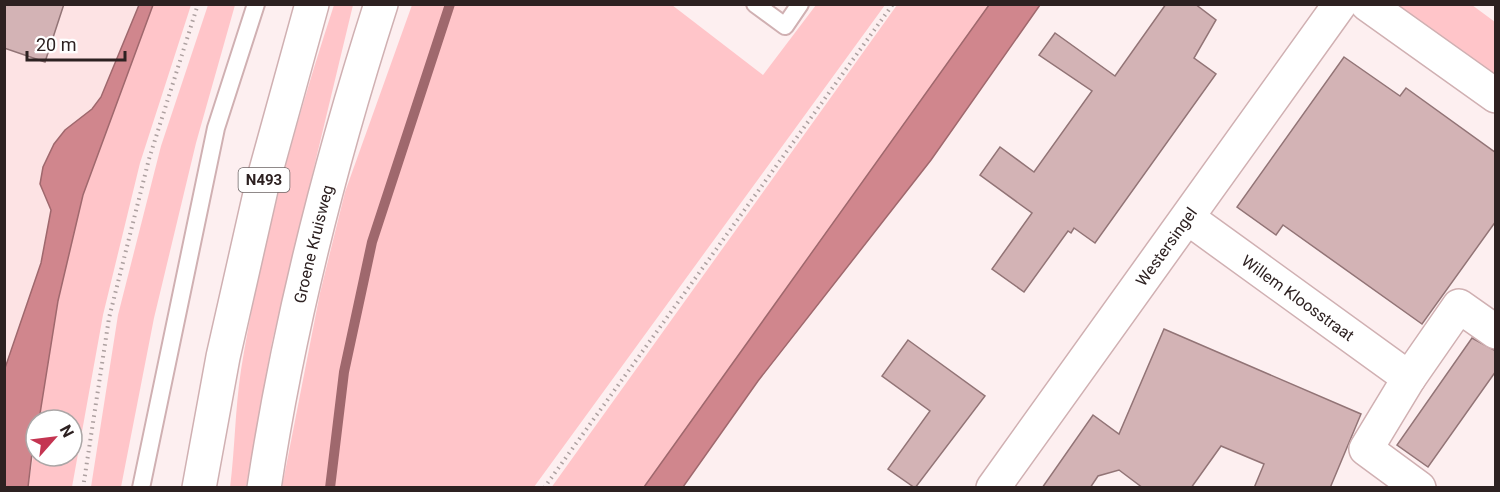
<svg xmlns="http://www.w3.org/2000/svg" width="1500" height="492" viewBox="0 0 1500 492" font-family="Roboto,sans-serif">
<rect width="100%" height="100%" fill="#fdeff0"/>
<!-- built -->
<path fill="#fde3e4" d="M 4,5 L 145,5 L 11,488 L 4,487 Z"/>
<!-- green -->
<path fill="#ffc5c9" d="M 153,5 L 191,5 L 140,163 L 103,315 L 72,487 L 28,488 L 36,438 L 36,456 L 72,456 L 72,420 L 39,420 L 58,301 L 83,195 Z
M 208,5 L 235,5 L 196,143 L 154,318 L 121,487 L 91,487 L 118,315 L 161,146 Z
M 334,5 L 353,5 L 272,342 L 246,487 L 230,488 C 235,449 235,409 241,370 C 261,246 295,124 334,5 Z
M 412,5 L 672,5 L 763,75 L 816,5 L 885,5 L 534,487 L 282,487 L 320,293 L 345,192 Z
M 897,5 L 989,5 L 644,487 L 551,488 Z
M 1384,5 L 1472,5 L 1495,22 L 1495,84 Z"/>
<!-- water -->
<path fill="#d0868d" stroke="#9f686d" stroke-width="1.5" d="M 139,5 L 153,5 L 83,195 L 58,301 L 39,420 L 36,420 L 28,487 L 5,487 L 5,368 L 41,263 L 51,210 L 40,184 L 43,167 L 54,144 L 65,130 L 92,109 L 101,97 Z
M 989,5 L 1040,5 L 931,160 L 758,381 L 683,487 L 644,487 Z"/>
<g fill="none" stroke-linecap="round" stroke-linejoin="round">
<!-- stream -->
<path stroke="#9f686d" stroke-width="10" d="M 330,488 L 344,372 L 372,242 L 450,4"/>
</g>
<!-- building -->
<path fill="#d3b3b5" stroke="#927476" stroke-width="1.5" d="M 4,4 L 64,4 L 45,62 L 4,48 Z
M 1166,4 L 1195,4 L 1216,20 L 1194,58 L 1216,74 L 1095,243 L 1074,228 L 1071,233 L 1068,231 L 1024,292 L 992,269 L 1032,213 L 980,175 L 1000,147 L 1034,172 L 1092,91 L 1039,55 L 1055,33 L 1115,76 Z
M 1344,57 L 1400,96 L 1406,88 L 1496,153 L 1496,221 L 1422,324 L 1283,225 L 1276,235 L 1237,207 Z
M 1164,329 L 1361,414 L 1330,488 L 1254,488 L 1264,464 L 1221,446 L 1191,488 L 1143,488 L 1119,470 L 1098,476 L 1090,488 L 1042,488 L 1093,415 L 1119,434 Z
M 1472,338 L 1496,351 L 1496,371 L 1428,467 L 1397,445 Z
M 908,340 L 985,396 L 915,488 L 888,469 L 930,411 L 882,376 Z"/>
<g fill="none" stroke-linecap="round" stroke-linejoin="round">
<defs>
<path id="lane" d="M 755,4 L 785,26 L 800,4
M 141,488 L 216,128 L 256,4"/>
<g id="street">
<path d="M 1367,4 L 1496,96"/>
<path id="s1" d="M 1188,218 L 1409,378 L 1459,306 L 1496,332"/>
<path d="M 1409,378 L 1366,449 L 1419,488"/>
<path id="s2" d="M 993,488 L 1340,4"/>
</g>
<g id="primary">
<path d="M 199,488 L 223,357 L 262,185 L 312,4"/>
<path id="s3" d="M 264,488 C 289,323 330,163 381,4"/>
</g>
</defs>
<!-- lane casing -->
<use href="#lane" stroke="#d0b0b2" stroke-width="20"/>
<!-- street casing -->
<use href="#street" stroke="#d0b0b2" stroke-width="36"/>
<!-- primary casing -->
<use href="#primary" stroke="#d0b0b2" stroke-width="36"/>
<!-- path -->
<path stroke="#ada0a0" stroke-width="4" stroke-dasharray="1.5 4.5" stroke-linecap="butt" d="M 83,488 L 109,318 L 149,159 L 198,4
M 544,488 L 893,4"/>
<!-- lane -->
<use href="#lane" stroke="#fff" stroke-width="16"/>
<!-- street -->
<use href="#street" stroke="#fff" stroke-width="33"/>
<!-- primary -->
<use href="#primary" stroke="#fff" stroke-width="33"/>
</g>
<g text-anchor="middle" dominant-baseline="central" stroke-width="4.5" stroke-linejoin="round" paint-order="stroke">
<!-- shield labels -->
<rect fill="#fff" stroke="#6c6464" stroke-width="1.5" x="238.5" y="168" width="51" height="24" rx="4.5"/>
<g font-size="15" font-weight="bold" fill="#2d2121">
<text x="264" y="180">N493</text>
</g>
<!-- street labels -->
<g font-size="16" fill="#2d2121" stroke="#fff">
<text stroke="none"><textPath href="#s3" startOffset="249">Groene Kruisweg</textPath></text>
<text stroke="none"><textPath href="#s2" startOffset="297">Westersingel</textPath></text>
<text stroke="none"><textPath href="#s1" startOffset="136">Willem Kloosstraat</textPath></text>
</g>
</g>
<!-- border -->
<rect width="1500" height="492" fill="none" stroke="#2d2121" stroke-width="12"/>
<!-- north arrow -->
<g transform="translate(54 438) rotate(62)"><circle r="28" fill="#ffffff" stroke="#aba6a6" stroke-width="1.5"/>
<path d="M0-4.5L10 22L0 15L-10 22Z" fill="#c43451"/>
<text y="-9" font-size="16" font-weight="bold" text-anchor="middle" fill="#2d2121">N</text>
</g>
<!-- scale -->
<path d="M27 51v9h98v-9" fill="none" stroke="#2d2121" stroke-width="3"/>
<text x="36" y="51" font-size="18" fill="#2d2121" stroke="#ffffff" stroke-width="4.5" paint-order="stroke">20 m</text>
</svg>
